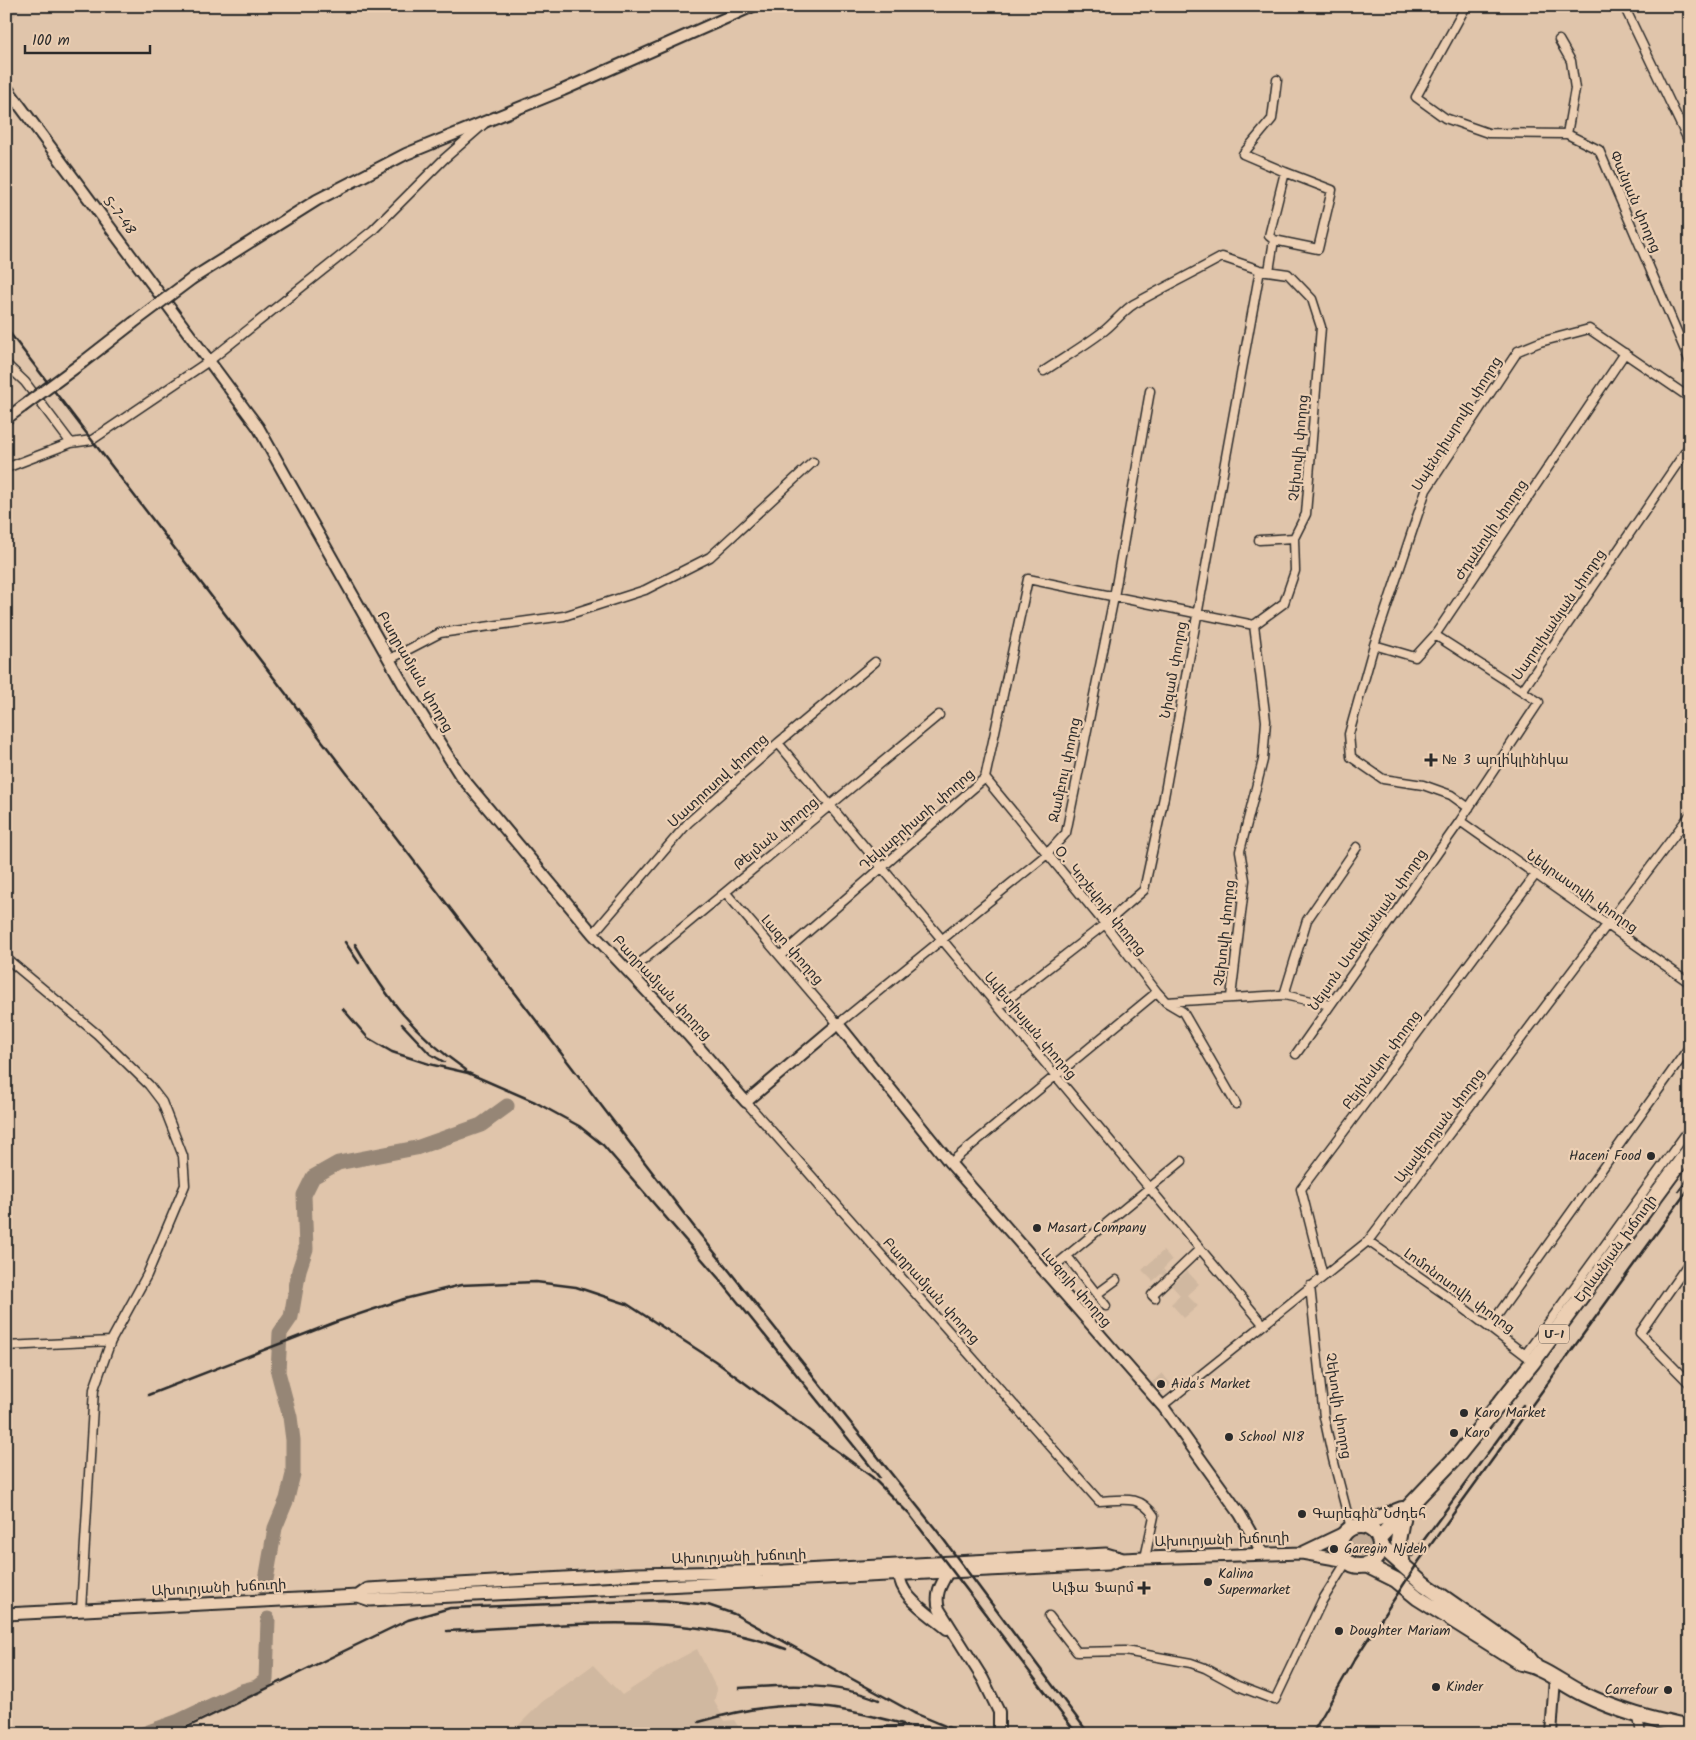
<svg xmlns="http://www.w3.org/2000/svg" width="1696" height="1740" viewBox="0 0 1696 1740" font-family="Kalam,'Noto Sans Armenian',sans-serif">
<rect width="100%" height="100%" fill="#e0c5ab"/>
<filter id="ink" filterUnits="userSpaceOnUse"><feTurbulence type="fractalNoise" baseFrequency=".02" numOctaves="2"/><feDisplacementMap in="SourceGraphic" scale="10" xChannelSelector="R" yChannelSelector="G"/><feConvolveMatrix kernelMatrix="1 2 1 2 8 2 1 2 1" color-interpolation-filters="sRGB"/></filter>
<g filter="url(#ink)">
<!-- built -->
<path fill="#d0b8a0" d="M 6,6 L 24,6 L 6,25 Z
M 1163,1251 L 1172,1260 L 1163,1269 L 1175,1282 L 1187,1271 L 1199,1284 L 1187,1295 L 1198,1306 L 1184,1318 L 1171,1304 L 1180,1295 L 1161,1274 L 1153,1281 L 1142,1270 Z
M 1162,1373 L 1171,1384 L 1160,1394 L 1151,1383 Z
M 697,1649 L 717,1690 L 714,1701 L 725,1721 L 734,1720 L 743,1734 L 510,1734 L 542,1702 L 593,1665 L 622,1695 L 673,1662 Z"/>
<!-- green -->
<path fill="#c2ab95" stroke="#766b60" d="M1348 1546a12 12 0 1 1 24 0a12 12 0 1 1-24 0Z"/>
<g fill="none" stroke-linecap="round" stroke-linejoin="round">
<!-- river -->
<path stroke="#968676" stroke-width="15" d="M 266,1594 L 266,1580 L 275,1528 L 287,1499 L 293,1474 L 293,1440 L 290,1417 L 278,1372 L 280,1333 L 291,1317 L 299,1270 L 306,1249 L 304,1195 L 313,1177 L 338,1163 L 416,1148 L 481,1125 L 507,1106
M 143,1734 L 179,1721 L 242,1691 L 257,1687 L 266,1680 L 268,1619"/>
<defs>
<path id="minor" d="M 1466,6 L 1416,97 L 1445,118 L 1488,133 L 1567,134 L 1599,150 L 1690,362
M 1624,6 L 1690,144
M 1559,40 L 1571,61 L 1575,89 L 1567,134
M 1277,80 L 1272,119 L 1243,154 L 1285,172
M 1269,271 L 1274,240 L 1269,236 L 1285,172 L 1332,190 L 1318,249 L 1274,240
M 6,364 L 25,382 L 71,443
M 1044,371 C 1065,357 1086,345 1105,330 C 1115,322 1124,310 1134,304 C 1163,288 1193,273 1222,257 L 1260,270 L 1288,274 L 1312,299 L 1321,327 L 1306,514 L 1294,538 L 1295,571 L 1284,603 L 1254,625
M 6,468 L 71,443 L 92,440 L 209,361 L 372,231 L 444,159 L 484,124
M 1259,540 L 1294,538
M 1374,645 L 1415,657 L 1435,635
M 390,659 L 440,633 L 564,616 L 645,590 L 710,557 L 813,462
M 1522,691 L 1435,635 L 1625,353
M 778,743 L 1263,1324
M 985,778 L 1105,924 L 1157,992
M 1469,808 L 1451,795 L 1423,785 L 1383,779 L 1351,757 L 1349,734 L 1374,645 L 1426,490 L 1518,351 L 1540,342 L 1589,329 L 1690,398
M 1460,821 L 1690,983
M 726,893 L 838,1024 L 1046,855 L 1066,833 L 1114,597 L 1150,391
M 593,934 L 688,823 L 778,743 L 875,662
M 780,956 L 985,778 L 1028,579 L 1254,625
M 6,958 L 97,1034 L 149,1085 L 162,1102 L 183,1156 L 185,1185 L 147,1275 L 111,1341 L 94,1389 L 81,1610
M 629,972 L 939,715
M 1284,995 L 1307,920 L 1357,847
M 1231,997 L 1245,880 L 1240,851 L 1263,760 L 1266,721 L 1254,625
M 1166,1002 L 1183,1012 L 1236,1104
M 998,1007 L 1105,924 L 1144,890 L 1164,797 L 1260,270
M 1296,1054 L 1460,821 L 1539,702 L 1522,691 L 1690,445
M 746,1102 L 1099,1501 C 1122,1500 1140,1494 1154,1516 L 1145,1558
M 950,1163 L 1157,992 L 1166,1002 L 1284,995 L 1330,1005
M 1368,1241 L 1453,1300 L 1528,1357
M 1067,1256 L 1106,1306
M 1690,1261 L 1640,1333 L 1690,1384
M 1045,1274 L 1182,1161
M 1323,1276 L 1301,1189 L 1536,874
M 1310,1286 L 1324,1417 L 1333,1459 L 1351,1528
M 1097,1294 L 1116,1280
M 1155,1298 L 1152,1295 L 1199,1250
M 1489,1327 L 1690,1046
M 6,1346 L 111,1341
M 1525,1355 L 1690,1128
M 1162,1406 L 1368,1241 L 1690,815
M 1049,1616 L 1077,1652 L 1125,1651 L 1191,1663 L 1205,1668 L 1238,1686 L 1275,1700 L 1322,1601 L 1347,1561
M 1638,1717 L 1641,1734"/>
<path id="tertiary" d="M 6,87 L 258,427 L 407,691 L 460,775 L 593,934 L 688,1035 L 746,1102 L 838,1024 L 950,1163 L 1164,1408 L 1240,1514 L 1263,1554
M 193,278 L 317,200 L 406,154 L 563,90 L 753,6
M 83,362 L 133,323
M 6,419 L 22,407
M 900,1569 C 895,1595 930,1614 947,1629
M 947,1574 C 940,1586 935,1595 939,1609 L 983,1679 L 999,1712 L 999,1734
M 1551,1734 L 1555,1678"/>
<path id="secondary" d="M 1302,1553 L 1347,1561
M 358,1596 L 368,1589 L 636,1574 L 784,1571 L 1106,1554 L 1123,1559
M 6,1614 L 358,1596 L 370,1600 C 616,1587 861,1578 1107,1564 L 1123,1559 L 1145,1558 L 1302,1553 L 1346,1532"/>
<path id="trunk" d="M 1358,1526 L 1402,1509
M1340 1546a20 20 0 1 1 40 0a20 20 0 1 1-40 0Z
M 1379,1538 L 1459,1454 L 1533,1362 L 1690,1149
M 1380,1545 L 1424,1584 L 1527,1656 L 1535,1666
M 1366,1565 L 1396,1580 L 1418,1598 L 1521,1663 C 1545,1668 1562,1684 1583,1694 C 1618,1711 1652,1720 1690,1728
M 1403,1565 L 1398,1541 L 1403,1514"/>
</defs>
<!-- minor casing -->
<use href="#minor" stroke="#2b2b2b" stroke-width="11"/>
<!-- tertiary casing -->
<use href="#tertiary" stroke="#2b2b2b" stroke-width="14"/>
<!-- secondary casing -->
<use href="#secondary" stroke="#2b2b2b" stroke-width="15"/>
<!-- trunk casing -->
<use href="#trunk" stroke="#2b2b2b" stroke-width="18"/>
<!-- minor -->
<use href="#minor" stroke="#eccfb3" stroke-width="8"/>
<!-- tertiary -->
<use href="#tertiary" stroke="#eccfb3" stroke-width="10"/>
<!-- secondary -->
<use href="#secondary" stroke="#eccfb3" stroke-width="11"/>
<!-- trunk -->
<use href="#trunk" stroke="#eccfb3" stroke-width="14"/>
<!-- rail -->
<path stroke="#2b2b2b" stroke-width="2.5" d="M 6,328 L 695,1228 L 938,1532 L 1089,1734
M 345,942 L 359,963
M 355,944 C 388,1000 412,1032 466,1070
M 343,1009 L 368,1038 L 392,1052 L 429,1064 L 468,1073 L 535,1102 L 579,1126 L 603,1145 L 720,1280 L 879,1477
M 402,1024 L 430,1054 L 444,1062
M 1679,1191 L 1690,1176
M 148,1395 L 336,1322 L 404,1299 L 461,1285 L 536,1282 L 576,1287 L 627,1304 L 715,1361 L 872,1477 L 909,1514 L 1077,1734
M 1412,1556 L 1523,1405
M 447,1631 C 559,1626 679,1609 786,1649
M 739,1688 C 785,1685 836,1682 879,1700
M 699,1722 C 780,1698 823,1702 903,1724
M 173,1734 L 408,1620 L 450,1608 L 663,1600 L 708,1605 L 734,1614 L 914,1713 L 964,1734
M 839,1734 C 873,1725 905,1724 940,1728
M 1312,1734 L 1353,1662 L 1419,1561 L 1690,1187"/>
<defs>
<path id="tertiary-bridge" d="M 133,323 L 193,278
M 22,407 L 83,362"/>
</defs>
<!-- tertiary-bridge casing -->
<use href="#tertiary-bridge" stroke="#2b2b2b" stroke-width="14" stroke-linecap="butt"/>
<!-- tertiary-bridge -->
<use href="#tertiary-bridge" stroke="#eccfb3" stroke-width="10"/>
</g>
</g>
<!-- markers -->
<g fill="#2b2b2b" stroke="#eccfb3" stroke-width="2">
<path d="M1428.5 752.5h5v5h5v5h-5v5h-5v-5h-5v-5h5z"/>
<circle cx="1651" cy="1156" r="5"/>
<circle cx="1037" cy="1228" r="5"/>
<circle cx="1161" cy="1384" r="5"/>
<circle cx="1464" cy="1413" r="5"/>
<circle cx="1454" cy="1433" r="5"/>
<circle cx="1229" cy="1437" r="5"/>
<circle cx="1302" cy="1514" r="5"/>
<circle cx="1334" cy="1549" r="5"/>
<circle cx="1208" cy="1582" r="5"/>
<path d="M1141.5 1580.5h5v5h5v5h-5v5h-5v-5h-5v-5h5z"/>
<circle cx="1339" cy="1631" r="5"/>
<circle cx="1436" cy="1687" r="5"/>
<circle cx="1668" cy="1690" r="5"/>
</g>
<g text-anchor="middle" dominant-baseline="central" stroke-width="4.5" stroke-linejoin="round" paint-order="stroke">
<!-- shield labels -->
<rect fill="#eccfb3" stroke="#655c54" stroke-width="1" x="1539" y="1324.5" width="30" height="19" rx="4"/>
<g font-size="12" font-weight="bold" fill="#2b2b2b">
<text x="1554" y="1334">Մ-1</text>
</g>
<!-- street labels -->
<g font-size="14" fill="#2b2b2b" stroke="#eccfb3">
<text transform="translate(1635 202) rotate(67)">Փանյան փողոց</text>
<text transform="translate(119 216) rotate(53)">Տ-7-48</text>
<text transform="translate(1457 424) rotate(-58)">Սպենդիարովի փողոց</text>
<text transform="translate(1299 448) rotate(-85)">Չեխովի փողոց</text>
<text transform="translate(1491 530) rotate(-56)">Ժդանովի փողոց</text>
<text transform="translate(1559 615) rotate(-56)">Սարուխանյան փողոց</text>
<text transform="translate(1174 670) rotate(-80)">Նիզամ փողոց</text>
<text transform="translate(415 672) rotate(60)">Բաղրամյան փողոց</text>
<text transform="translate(1065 770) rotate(-78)">Ջամբուլ փողոց</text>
<text transform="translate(718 781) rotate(-43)">Մատրոսով փողոց</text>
<text transform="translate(917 820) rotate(-41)">Դեկաբրիստի փողոց</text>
<text transform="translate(776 834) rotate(-40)">Թելման փողոց</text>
<text transform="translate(1582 892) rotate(35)">Նեկրասովի փողոց</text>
<text transform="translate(1100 901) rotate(51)">Օ․ Կոշեվոյի փողոց</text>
<text transform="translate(1368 930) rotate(-55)">Նելսոն Ստեփանյան փողոց</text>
<text transform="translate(1225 933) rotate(-84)">Չեխովի փողոց</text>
<text transform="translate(792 950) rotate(49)">Լազո փողոց</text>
<text transform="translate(662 988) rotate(47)">Բաղրամյան փողոց</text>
<text transform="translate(1030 1026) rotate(50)">Ավետիսյան փողոց</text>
<text transform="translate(1382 1060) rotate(-53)">Բելինսկու փողոց</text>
<text transform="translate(1440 1126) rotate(-53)">Ալավերդյան փողոց</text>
<text transform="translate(1616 1249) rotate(-54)">Երևանյան խճուղի</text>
<text transform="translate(1076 1288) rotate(49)">Լազոյի փողոց</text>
<text transform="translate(931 1291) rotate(48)">Բաղրամյան փողոց</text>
<text transform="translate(1459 1291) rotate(36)">Լոմոնոսովի փողոց</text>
<text transform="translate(1338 1406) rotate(81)">Չեխովի փողոց</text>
<text transform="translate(1222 1540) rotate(-2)">Ախուրյանի խճուղի</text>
<text transform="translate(739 1557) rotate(-2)">Ախուրյանի խճուղի</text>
<text transform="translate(219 1588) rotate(-3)">Ախուրյանի խճուղի</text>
</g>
<!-- poi labels -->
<g font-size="14" fill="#2b2b2b" stroke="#eccfb3" text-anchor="start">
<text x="1442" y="760">№ 3 պոլիկլինիկա</text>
<text x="1641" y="1156" text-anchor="end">Haceni Food</text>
<text x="1047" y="1228">Masart Company</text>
<text x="1171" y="1384">Aida's Market</text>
<text x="1474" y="1413">Karo Market</text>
<text x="1464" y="1433">Karo</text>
<text x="1239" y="1437">School N18</text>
<text x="1312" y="1514">Գարեգին Նժդեհ</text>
<text x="1344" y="1549">Garegin Njdeh</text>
<text x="1218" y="1574">Kalina<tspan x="1218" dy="16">Supermarket</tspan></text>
<text x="1134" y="1588" text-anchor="end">Ալֆա Ֆարմ</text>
<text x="1349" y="1631">Doughter Mariam</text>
<text x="1446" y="1687">Kinder</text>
<text x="1658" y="1690" text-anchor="end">Carrefour</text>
</g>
</g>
<!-- margin -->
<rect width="1696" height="1740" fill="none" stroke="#eccfb3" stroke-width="25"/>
<rect x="12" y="12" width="1671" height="1715" fill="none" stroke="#2b2b2b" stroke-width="2" filter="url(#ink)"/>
<!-- scale -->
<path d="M25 45v8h125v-8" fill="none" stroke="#2b2b2b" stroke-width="2.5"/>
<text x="32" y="45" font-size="15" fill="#2b2b2b" stroke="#eccfb3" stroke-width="4" paint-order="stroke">100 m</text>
</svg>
